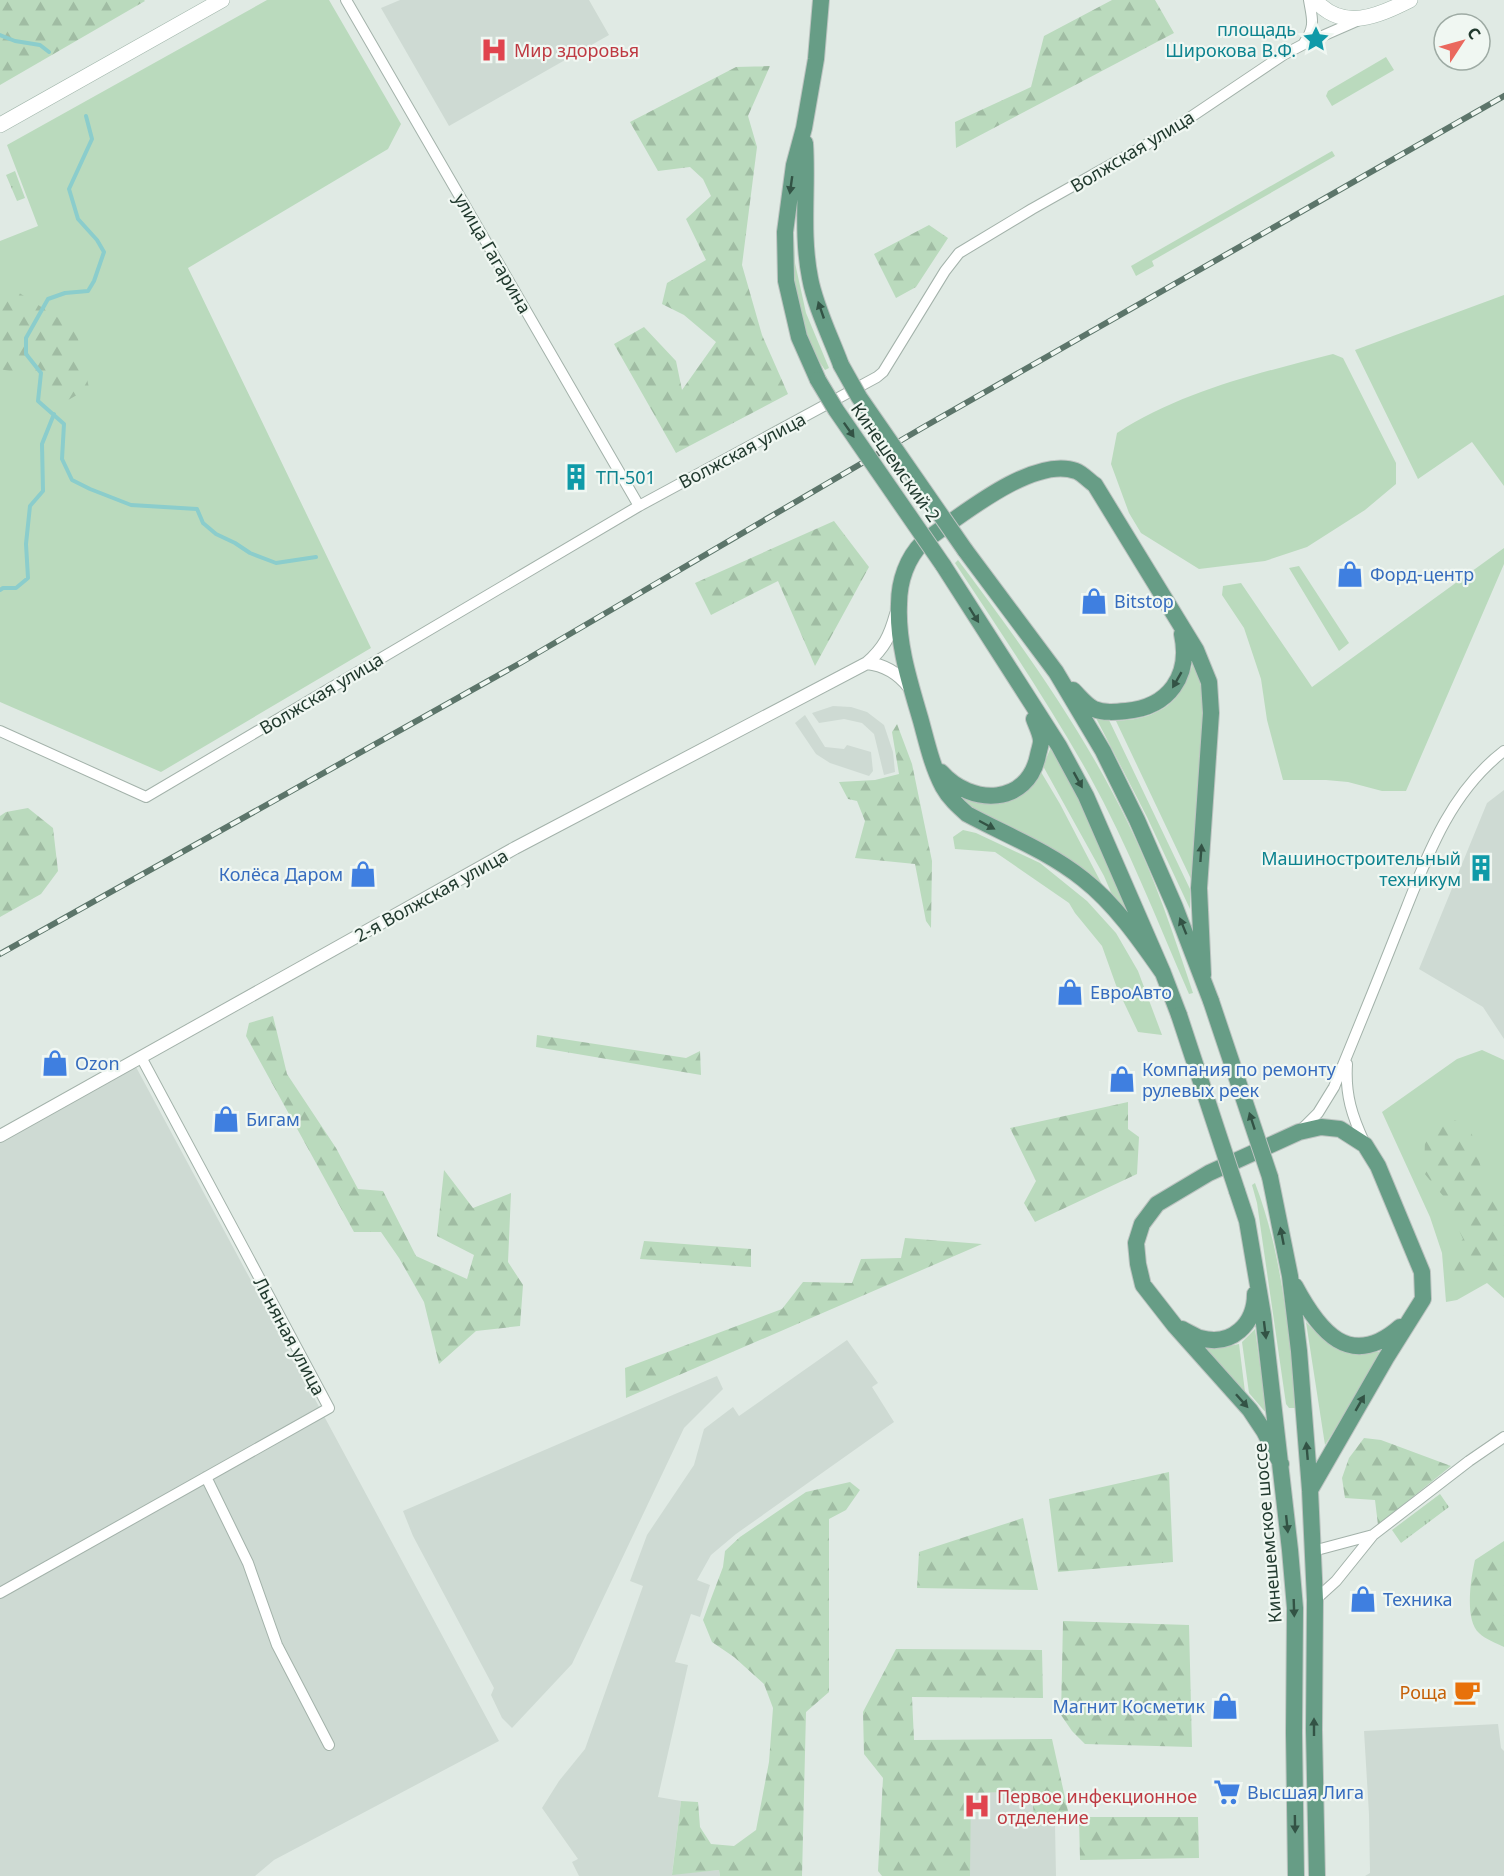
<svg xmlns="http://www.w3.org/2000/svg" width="1504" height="1876" viewBox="0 0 1504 1876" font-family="'Noto Sans',sans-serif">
<defs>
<pattern id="forest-firs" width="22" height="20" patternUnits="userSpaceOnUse" patternTransform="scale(1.5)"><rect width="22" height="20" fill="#badabd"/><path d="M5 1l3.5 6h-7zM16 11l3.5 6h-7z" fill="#a0bca3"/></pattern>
<pattern id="park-tufts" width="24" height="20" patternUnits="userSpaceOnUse" patternTransform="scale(1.5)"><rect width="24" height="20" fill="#badabd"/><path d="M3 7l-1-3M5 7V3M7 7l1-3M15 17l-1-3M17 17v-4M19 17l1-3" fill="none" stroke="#a0bca3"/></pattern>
</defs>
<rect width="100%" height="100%" fill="#e0eae4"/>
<!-- built -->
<path fill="#cedad3" d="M 400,0 L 589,0 L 609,35 L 449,126 L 381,8 Z
M 833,706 L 851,707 L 867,712 L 884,725 L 893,752 L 895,772 L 884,775 L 874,734 L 862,723 L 844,719 L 819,723 L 812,713 Z
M 805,715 L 825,747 L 844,749 L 847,745 L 871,752 L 873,771 L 869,776 L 830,763 L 816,754 L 795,723 Z
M 1504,790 L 1504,1039 L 1483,1007 L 1419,969 L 1487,803 Z
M 136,1067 L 499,1741 L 274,1860 L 255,1876 L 0,1876 L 0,1143 Z
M 847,1340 L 878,1383 L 872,1387 L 894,1422 L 736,1534 L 711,1555 L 697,1580 L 710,1585 L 700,1617 L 691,1614 L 675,1662 L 688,1665 L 658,1797 L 681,1801 L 672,1874 L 719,1870 L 720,1876 L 579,1876 L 572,1862 L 578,1859 L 542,1808 L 559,1781 L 585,1749 L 643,1586 L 630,1581 L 647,1535 L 694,1465 L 704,1429 L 733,1407 L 739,1416 Z
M 717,1376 L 723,1389 L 684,1428 L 572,1664 L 512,1728 L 502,1718 L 491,1695 L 494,1688 L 413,1536 L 403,1511 Z
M 1498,1724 L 1501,1748 L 1504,1751 L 1504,1876 L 1365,1876 L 1370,1873 L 1369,1814 L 1364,1731 Z
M 898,1773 L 1054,1774 L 1056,1876 L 898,1876 Z"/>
<!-- green -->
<path fill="#badabd" d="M 267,0 L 329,0 L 401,124 L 388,149 L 188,268 L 371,648 L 161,772 L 0,702 L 0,241 L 38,226 L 7,145 Z
M 1386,57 L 1394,70 L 1332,106 L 1326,96 L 1328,91 Z
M 1332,151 L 1335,156 L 1152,261 L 1154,266 L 1136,276 L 1131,266 Z
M 793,216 L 795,263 L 806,313 L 829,368 L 825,370 C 803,338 792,301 790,262 C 789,247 792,231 793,216 Z
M 1504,295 L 1504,486 L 1472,442 L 1418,479 L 1355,350 Z
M 1333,354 L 1343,358 L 1396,463 L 1396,484 L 1365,510 L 1307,547 L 1265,561 L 1199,569 L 1141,533 L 1129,513 L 1111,464 L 1117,433 C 1182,391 1259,373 1333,354 Z
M 1504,548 L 1504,564 L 1406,791 L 1382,791 L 1348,782 L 1326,780 L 1283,780 L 1267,720 L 1261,679 L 1244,628 L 1222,595 L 1223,586 L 1241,583 L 1312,687 Z
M 958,560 C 1021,644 1082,728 1128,823 C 1155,878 1174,936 1193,993 L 1189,994 C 1157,921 1128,845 1089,775 C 1048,702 1001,633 955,563 Z
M 1299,566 L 1349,643 L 1339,651 L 1289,568 Z
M 1194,661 C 1207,696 1203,725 1201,762 C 1198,801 1195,840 1191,879 L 1116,721 C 1139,720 1166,714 1180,692 C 1186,683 1190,671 1194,661 Z
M 1096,718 L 1109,720 L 1190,889 L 1190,909 L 1147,817 Z
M 1051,747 L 1080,800 L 1136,920 L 1113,897 L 1104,876 L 1043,766 Z
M 1041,772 L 1060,804 L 1106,892 L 978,813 L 962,798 L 964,796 L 1032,785 Z
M 963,830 L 976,833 L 1040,863 L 1087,901 L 1116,933 L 1138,971 L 1162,1035 L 1138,1032 L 1117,988 L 1102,946 L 1075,913 L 1069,903 L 995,852 L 955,849 L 953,837 Z
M 1482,1050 L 1504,1060 L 1504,1298 L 1487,1283 L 1457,1300 L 1446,1302 L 1442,1253 L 1430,1217 L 1382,1112 L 1457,1059 Z
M 1255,1183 C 1282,1253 1288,1329 1297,1402 L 1296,1408 L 1289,1408 L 1286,1404 L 1257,1203 L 1252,1185 Z
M 1306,1322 C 1331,1349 1347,1356 1385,1351 L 1325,1445 Z
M 1255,1329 L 1267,1414 L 1249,1393 L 1242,1342 Z
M 1239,1344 L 1245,1392 L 1203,1345 L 1220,1348 Z"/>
<!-- forest -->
<path fill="url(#forest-firs)" d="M 0,0 L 144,0 L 145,1 L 0,85 Z
M 1112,0 L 1155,0 L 1174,33 L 956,148 L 955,122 L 1031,87 L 1044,36 Z
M 770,66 L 748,116 L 757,147 L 742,265 L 762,335 L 788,394 L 676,453 L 614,344 L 644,327 L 676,361 L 682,390 L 716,342 L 684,315 L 662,304 L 667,283 L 706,260 L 686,219 L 711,196 L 703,179 L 690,167 L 658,171 L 630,122 L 736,67 Z
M 929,225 L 948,238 L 916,287 L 896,298 L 874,254 Z
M 2,282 L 76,329 L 89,388 L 63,403 L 28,375 L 0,369 L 0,283 Z
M 834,521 L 869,567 L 815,666 L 778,581 L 711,615 L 695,583 Z
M 897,724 L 912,764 L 932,861 L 931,928 L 926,921 L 915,864 L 855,858 L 865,821 L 857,801 L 848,799 L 839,782 L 875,780 L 899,774 L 892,732 Z
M 28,808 L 53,828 L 58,871 L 41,894 L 0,917 L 0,816 L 6,812 Z
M 273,1016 L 287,1074 L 336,1148 L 358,1189 L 383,1191 L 416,1256 L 467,1279 L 474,1255 L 437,1236 L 444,1170 L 473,1208 L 511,1193 L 508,1262 L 523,1285 L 520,1326 L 476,1331 L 439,1364 L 424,1302 L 399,1258 L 381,1232 L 354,1232 L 246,1036 L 249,1023 Z
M 537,1035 L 686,1058 L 700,1051 L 701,1075 L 536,1047 Z
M 1128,1102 L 1128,1129 L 1139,1137 L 1137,1174 L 1035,1222 L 1024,1203 L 1036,1181 L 1010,1128 Z
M 1452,1119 L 1470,1127 L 1485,1183 L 1504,1197 L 1504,1277 L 1485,1269 L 1455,1281 L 1448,1258 L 1463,1239 L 1444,1197 L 1424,1173 L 1425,1140 Z
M 905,1238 L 982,1244 L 626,1398 L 625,1368 L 782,1309 L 803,1282 L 852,1283 L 861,1259 L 901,1258 Z
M 644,1241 L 751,1249 L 751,1267 L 640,1259 Z
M 1364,1438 L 1381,1440 L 1451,1466 L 1378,1525 L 1375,1500 L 1345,1498 L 1342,1478 L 1349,1458 Z
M 1169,1472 L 1173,1562 L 1058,1572 L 1049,1499 Z
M 850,1482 L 860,1490 L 846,1510 L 829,1519 L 829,1692 L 806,1712 L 802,1876 L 720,1876 L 719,1870 L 672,1875 L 681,1801 L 698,1802 L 700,1827 L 711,1844 L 734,1846 L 756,1830 L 769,1762 L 773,1708 L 764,1684 L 734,1657 L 712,1642 L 703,1620 L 723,1567 L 725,1551 L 740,1537 L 806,1492 Z
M 1023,1518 L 1038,1590 L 917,1588 L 919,1552 Z
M 1504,1541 L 1504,1647 C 1496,1643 1485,1639 1479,1633 C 1464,1620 1471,1577 1475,1560 Z
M 1063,1621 L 1189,1625 L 1192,1747 L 1085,1744 L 1072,1731 L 1061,1715 Z
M 896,1649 L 1042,1650 L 1043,1698 L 912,1697 L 914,1740 L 1052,1739 L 1068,1811 L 1034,1819 L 1032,1791 L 971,1793 L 970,1876 L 882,1876 L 878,1871 L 883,1778 L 864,1754 L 863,1712 Z
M 1079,1817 L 1198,1817 L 1199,1858 L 1080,1860 Z"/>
<!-- park -->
<path fill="url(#park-tufts)" d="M 15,171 L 25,198 L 17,201 L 6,175 Z
M 1440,1494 L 1449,1507 L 1401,1543 L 1392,1530 Z"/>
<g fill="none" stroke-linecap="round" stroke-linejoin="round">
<!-- stream -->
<path stroke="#8bcdcc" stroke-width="4" d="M 0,35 L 15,41 L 40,45 L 49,52
M 86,116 L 92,139 L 69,189 L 78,219 L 97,240 L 104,252 L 94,281 L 88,291 L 65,293 L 48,299 L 26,338 L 26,354 L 41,373 L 38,401 L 64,424 L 62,459 L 72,480 L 90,489 L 131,505 L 197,509 L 203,523 L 216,534 L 235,543 L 250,553 L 276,563 L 316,557
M 0,590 L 3,588 L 16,588 L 28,578 L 26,544 L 30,506 L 43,491 L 42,444 L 54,414"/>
<defs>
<path id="minor" d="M 346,0 L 639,506
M 1304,43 C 1316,26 1312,19 1309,0
M 0,731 L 146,797 L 639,506 L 877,377 L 883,372 L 945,271 L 959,253 L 1032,209 L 1167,133 L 1283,55 L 1304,44 L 1359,20
M 1347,1064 C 1345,1095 1352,1116 1365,1144
M 1300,1131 L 1318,1113 L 1334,1087 C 1355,1036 1376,985 1396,934 C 1423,868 1445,796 1504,751
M 206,1477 L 248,1563 L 277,1645 L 329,1745
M 1313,1551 L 1373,1535
M 0,1593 L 329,1408 L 141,1057
M 1315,1600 L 1336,1581 L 1373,1535 L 1469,1461 L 1504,1437"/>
<path id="tertiary" d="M 867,663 C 885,665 898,673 909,687
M 0,1136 L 515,848 L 867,663 C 884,648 890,636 896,614"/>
<path id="secondary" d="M 1315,0 C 1343,32 1378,16 1410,0
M 0,125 L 222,0"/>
<path id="primary" d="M 805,143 C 808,188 801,233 810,278 C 815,306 831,338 841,365
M 818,380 L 799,337 L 786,281 L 785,232 L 794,165 L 804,128 L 816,59 L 821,0
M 965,550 L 1056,672 L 1103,751 L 1137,820 L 1175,907 L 1211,1001
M 943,565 L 1059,746 L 1086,796 L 1163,973 L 1179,1015
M 1073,690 C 1080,697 1086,705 1094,709 C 1104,713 1115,712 1126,711 C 1169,707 1191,676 1182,634
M 941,772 C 971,806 1028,806 1038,755 C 1039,750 1041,745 1041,741 C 1041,734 1036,725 1034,719
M 1163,973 C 1140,940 1115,904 1083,879 C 1048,851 1006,835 967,814 C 958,806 949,798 943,787 C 932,766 927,743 921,721 C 910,683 897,644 899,604 C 899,581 907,558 923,542 C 958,518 1033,455 1076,471 C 1082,473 1089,481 1095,485 L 1196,650 L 1209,682 L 1211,713 L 1199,888 L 1203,975
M 1270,1177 L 1290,1276 L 1299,1351 L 1310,1490 L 1315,1600 L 1314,1730 L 1317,1876
M 1237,1191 L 1247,1221 L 1263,1315 L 1290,1550 L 1295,1608 L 1294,1733 L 1296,1876
M 1295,1286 C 1319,1331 1350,1371 1400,1327
M 1182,1329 C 1188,1332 1194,1336 1200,1338 C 1232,1347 1255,1324 1255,1294
M 1281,1464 L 1264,1431 L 1250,1410 L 1175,1326 L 1143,1285 L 1138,1264 L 1136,1243 L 1142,1224 L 1157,1204 L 1209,1173 L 1299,1132 L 1321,1127 L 1340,1129 L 1365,1145 L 1378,1166 L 1422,1272 L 1423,1299 L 1386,1358 L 1310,1490"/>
</defs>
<!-- minor casing -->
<use href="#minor" stroke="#a3b2aa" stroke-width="12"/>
<!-- tertiary casing -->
<use href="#tertiary" stroke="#a3b2aa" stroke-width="14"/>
<!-- secondary casing -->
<use href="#secondary" stroke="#a0b5aa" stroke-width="16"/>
<!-- primary casing -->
<use href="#primary" stroke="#bdc4c1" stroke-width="18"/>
<!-- minor -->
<use href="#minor" stroke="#fff" stroke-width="10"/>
<!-- tertiary -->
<use href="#tertiary" stroke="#fff" stroke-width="12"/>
<!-- secondary -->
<use href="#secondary" stroke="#fff" stroke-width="15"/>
<!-- primary -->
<use href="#primary" stroke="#679d86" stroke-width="16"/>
<defs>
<path id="rail" d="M 0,954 L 522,662 L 922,428 L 1504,96"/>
</defs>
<!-- rail casing -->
<use href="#rail" stroke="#5c756a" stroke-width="6"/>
<!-- rail -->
<use href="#rail" stroke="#f0f7f2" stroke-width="4" stroke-dasharray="11" stroke-linecap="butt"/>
<defs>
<path id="primary-bridge" d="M 841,365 L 859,397 L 965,550
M 818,380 L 836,410 L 943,565
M 1211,1001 L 1270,1177
M 1179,1015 L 1237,1191"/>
</defs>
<!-- primary-bridge casing -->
<use href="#primary-bridge" stroke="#bdc4c1" stroke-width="18" stroke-linecap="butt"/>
<!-- primary-bridge -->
<use href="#primary-bridge" stroke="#679d86" stroke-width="16"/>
</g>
<!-- one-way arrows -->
<defs><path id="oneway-solid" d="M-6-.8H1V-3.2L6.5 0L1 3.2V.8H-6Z" transform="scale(1.5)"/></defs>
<g fill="#335345">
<use href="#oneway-solid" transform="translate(791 185) rotate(98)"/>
<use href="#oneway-solid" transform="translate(821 310) rotate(-109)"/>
<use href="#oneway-solid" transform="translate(849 430) rotate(55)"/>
<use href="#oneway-solid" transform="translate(974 615) rotate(58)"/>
<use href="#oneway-solid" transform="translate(1177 680) rotate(120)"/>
<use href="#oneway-solid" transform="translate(1078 780) rotate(61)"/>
<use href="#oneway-solid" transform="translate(987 825) rotate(28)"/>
<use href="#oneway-solid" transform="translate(1201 853) rotate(-86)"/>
<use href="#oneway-solid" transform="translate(1183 926) rotate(-112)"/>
<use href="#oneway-solid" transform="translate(1252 1121) rotate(-108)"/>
<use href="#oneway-solid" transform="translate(1282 1236) rotate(-101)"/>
<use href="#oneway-solid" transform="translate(1265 1330) rotate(83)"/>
<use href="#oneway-solid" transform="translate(1242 1401) rotate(48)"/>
<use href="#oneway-solid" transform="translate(1360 1403) rotate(-60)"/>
<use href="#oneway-solid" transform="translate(1307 1451) rotate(-95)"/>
<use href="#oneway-solid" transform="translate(1287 1524) rotate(84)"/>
<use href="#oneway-solid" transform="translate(1294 1608) rotate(88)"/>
<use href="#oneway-solid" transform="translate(1314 1727) rotate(-90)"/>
<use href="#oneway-solid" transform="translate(1295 1824) rotate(89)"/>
</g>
<!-- icons -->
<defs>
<symbol id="sight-bare" viewBox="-9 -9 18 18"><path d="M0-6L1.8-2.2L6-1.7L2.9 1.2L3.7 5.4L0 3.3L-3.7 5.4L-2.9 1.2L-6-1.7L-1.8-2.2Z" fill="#0f9aa8" stroke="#f0f7f2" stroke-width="2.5" paint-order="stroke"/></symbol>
<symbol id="hospital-bare" viewBox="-9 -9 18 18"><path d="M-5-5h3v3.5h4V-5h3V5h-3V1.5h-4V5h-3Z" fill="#e0444e" stroke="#f0f7f2" stroke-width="2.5" paint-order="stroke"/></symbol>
<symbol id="building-bare" viewBox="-9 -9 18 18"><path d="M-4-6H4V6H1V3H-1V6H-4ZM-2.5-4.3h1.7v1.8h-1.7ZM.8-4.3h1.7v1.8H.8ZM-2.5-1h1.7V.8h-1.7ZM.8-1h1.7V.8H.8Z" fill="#0f9aa8" stroke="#f0f7f2" stroke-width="2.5" paint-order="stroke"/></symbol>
<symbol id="shop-bare" viewBox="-9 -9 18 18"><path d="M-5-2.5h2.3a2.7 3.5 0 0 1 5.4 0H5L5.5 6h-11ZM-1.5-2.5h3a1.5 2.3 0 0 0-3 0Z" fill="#3f7fe0" stroke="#f0f7f2" stroke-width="2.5" paint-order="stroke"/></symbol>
<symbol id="cafe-bare" viewBox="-9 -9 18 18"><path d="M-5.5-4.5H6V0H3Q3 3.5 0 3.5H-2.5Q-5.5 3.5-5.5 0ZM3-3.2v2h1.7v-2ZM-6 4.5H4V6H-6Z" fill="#e8710a" stroke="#f0f7f2" stroke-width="2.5" paint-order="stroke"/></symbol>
<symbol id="supermarket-bare" viewBox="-9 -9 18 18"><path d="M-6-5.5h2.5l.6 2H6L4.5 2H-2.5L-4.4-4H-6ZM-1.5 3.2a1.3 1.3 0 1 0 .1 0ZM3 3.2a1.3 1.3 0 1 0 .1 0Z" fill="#3f7fe0" stroke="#f0f7f2" stroke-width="2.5" paint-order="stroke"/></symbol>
</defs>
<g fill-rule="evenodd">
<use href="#sight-bare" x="1297" y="20" width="38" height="38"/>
<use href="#hospital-bare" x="475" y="31" width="38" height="38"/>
<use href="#building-bare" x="557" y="458" width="38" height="38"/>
<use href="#shop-bare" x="1331" y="555" width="38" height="38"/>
<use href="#shop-bare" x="1075" y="582" width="38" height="38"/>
<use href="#building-bare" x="1462" y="849" width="38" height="38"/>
<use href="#shop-bare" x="344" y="855" width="38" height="38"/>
<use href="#shop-bare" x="1051" y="973" width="38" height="38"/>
<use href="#shop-bare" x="36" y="1044" width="38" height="38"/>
<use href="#shop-bare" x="1103" y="1060" width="38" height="38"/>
<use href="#shop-bare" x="207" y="1100" width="38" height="38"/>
<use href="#shop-bare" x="1344" y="1580" width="38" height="38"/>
<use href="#cafe-bare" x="1448" y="1673" width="38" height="38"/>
<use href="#shop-bare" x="1206" y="1687" width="38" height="38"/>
<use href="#supermarket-bare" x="1208" y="1773" width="38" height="38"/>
<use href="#hospital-bare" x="958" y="1787" width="38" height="38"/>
</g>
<g text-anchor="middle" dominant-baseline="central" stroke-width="4.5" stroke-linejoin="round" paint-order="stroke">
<!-- culture labels -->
<g font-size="18" fill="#0d838f" stroke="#f0f7f2" text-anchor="end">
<text x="1296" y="29">площадь<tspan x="1296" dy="21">Широкова В.Ф.</tspan></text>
<text x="596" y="477" text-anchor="start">ТП-501</text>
<text x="1461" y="858">Машиностроительный<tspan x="1461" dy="21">техникум</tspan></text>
</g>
<!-- health labels -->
<g font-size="18" fill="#be3a42" stroke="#f0f7f2" text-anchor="start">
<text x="514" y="50">Мир здоровья</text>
<text x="997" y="1796">Первое инфекционное<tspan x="997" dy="21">отделение</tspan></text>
</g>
<!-- street labels -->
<g font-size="18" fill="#223a2f" stroke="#f0f7f2">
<text transform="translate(1132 151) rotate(-31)">Волжская улица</text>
<text transform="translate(493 253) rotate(60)">улица Гагарина</text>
<text transform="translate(742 450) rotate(-28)">Волжская улица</text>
<text transform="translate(896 462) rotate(55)">Кинешемский-2</text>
<text transform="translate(321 693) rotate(-31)">Волжская улица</text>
<text transform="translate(431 895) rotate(-29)">2-я Волжская улица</text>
<text transform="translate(290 1336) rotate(62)">Льняная улица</text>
<text transform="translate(1267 1533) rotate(-95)">Кинешемское шоссе</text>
</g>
<!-- shop labels -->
<g font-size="18" fill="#366cbe" stroke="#f0f7f2" text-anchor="start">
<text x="1370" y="574">Форд-центр</text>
<text x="1114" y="601">Bitstop</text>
<text x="343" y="874" text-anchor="end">Колёса Даром</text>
<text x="1090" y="992">ЕвроАвто</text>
<text x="75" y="1063">Ozon</text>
<text x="1142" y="1069">Компания по ремонту<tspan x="1142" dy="21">рулевых реек</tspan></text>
<text x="246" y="1119">Бигам</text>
<text x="1383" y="1599">Техника</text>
<text x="1205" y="1706" text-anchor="end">Магнит Косметик</text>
<text x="1247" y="1792">Высшая Лига</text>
</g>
<!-- food labels -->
<g font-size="18" fill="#c56008" stroke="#f0f7f2" text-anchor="end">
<text x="1447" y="1692">Роща</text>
</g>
</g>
<!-- north arrow -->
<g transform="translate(1462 42) rotate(54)"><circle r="28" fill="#f0f7f2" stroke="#9eaba4" stroke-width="1.5"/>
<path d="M0-4.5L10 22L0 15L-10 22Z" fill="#ea685e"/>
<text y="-9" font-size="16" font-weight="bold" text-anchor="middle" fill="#223a2f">С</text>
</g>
</svg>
